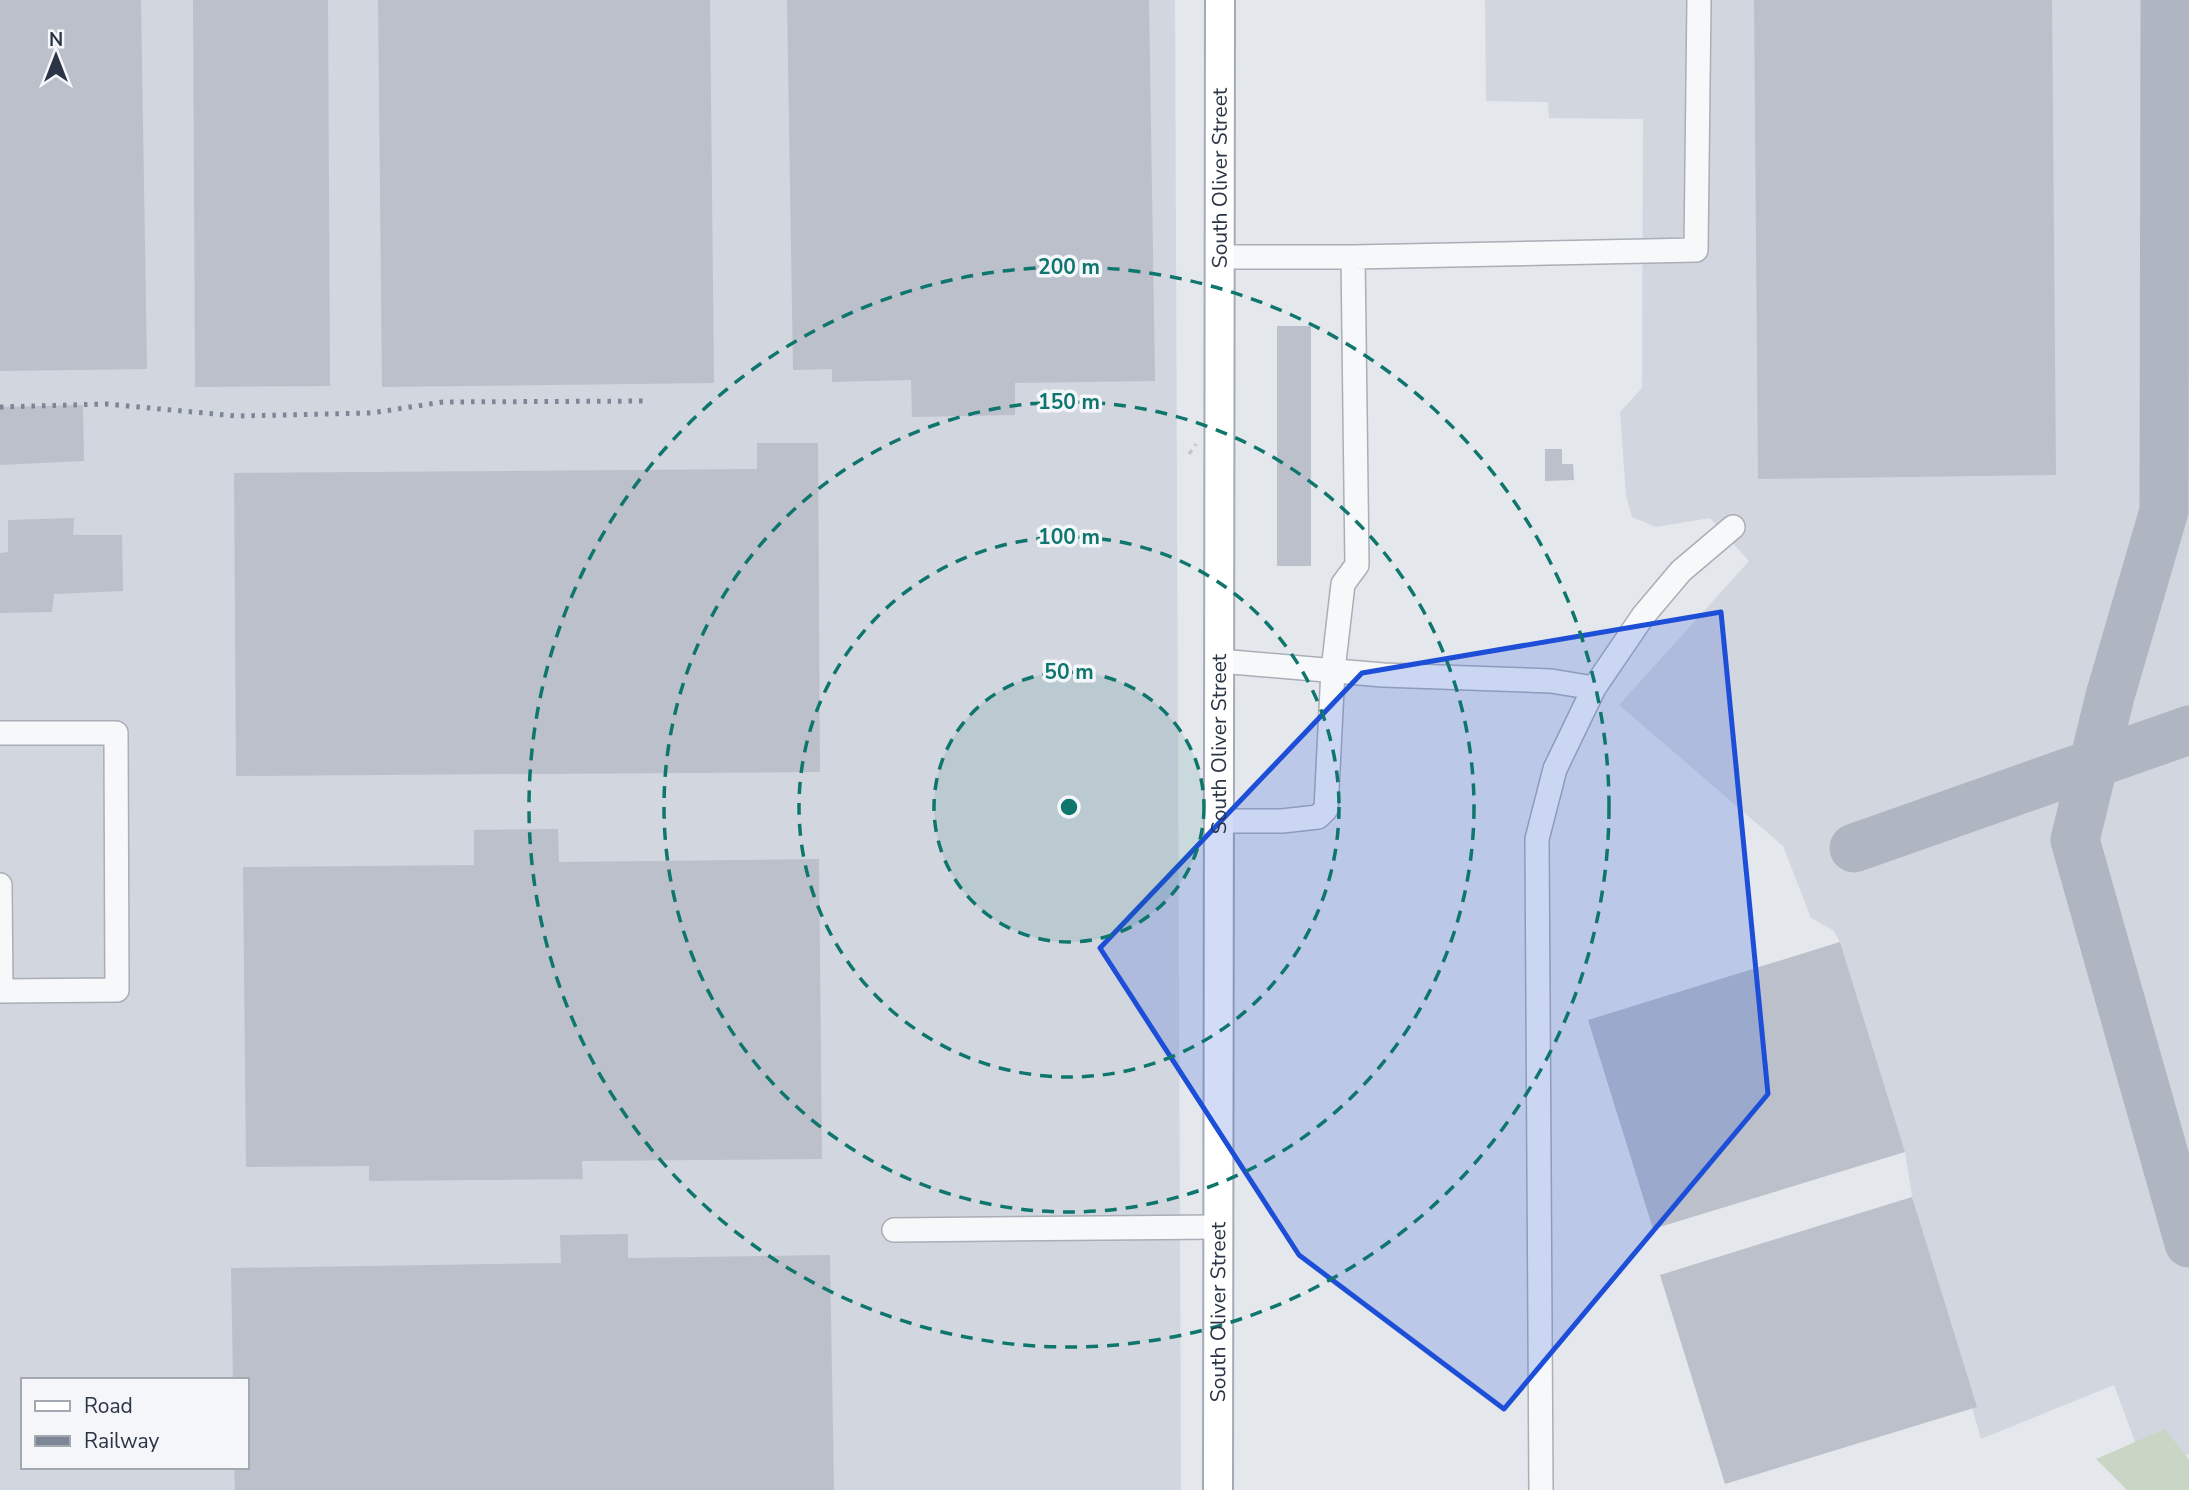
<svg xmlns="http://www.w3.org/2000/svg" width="2189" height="1490" viewBox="0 0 2189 1490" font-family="'Nunito Sans',sans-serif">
<rect width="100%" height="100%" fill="#e4e7ec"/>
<!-- built -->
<path fill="#d2d6de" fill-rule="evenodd" d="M 0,0 L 1175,0 L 1181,1490 L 0,1490 ZM 23,1380 L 247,1380 L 247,1467 L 23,1467 Z
M 1485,0 L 2189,0 L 2189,1454 L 2171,1460 L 2135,1442 L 2114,1385 L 1981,1439 L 1913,1202 L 1905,1152 L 1840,942 L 1833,930 L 1811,918 L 1783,846 L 1619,705 L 1749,561 L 1710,518 L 1656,527 L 1632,517 L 1626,496 L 1620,412 L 1642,388 L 1643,119 L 1549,118 L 1548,102 L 1486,101 Z"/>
<!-- green -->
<path fill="#c9d6c5" d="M 2165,1429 L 2189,1460 L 2189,1490 L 2127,1490 L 2096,1459 Z"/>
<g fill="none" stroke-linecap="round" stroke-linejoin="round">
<!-- taxiway -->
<path stroke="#b0b6c1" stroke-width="49" d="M 2165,0 L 2164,511 L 2110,696 L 2075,840 L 2189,1243
M 1854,848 L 2189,730"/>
</g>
<!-- building -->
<path fill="#bbc0ca" d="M 0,0 L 141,0 L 147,369 L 0,371 Z
M 193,0 L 328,0 L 330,386 L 195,387 Z
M 378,0 L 710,0 L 714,383 L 382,387 Z
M 787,0 L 1149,0 L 1155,381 L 1015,383 L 1015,415 L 912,417 L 911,380 L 832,382 L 832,369 L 793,370 Z
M 1754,0 L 2052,0 L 2056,475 L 1758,479 Z
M 1277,326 L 1311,326 L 1311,566 L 1277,566 Z
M 83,405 L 84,461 L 0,465 L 0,407 Z
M 757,443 L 818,443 L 820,772 L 236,776 L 234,473 L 757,469 Z
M 1545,449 L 1562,449 L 1562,464 L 1573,464 L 1574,480 L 1545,481 Z
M 74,518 L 73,535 L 122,535 L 123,591 L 54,594 L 52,612 L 0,613 L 0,553 L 8,552 L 8,520 Z
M 558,829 L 559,862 L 819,859 L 822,1159 L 582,1161 L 583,1179 L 369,1181 L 369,1166 L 246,1167 L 243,867 L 474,865 L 474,830 Z
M 1840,942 L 1905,1152 L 1653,1229 L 1588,1020 Z
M 1912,1197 L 1977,1407 L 1725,1484 L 1660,1275 Z
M 628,1234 L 628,1258 L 830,1255 L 834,1490 L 235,1490 L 234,1467 L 247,1467 L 247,1380 L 233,1380 L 231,1268 L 561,1263 L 560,1235 Z"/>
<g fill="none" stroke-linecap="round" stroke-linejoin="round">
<defs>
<path id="minor" d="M 1220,257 L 1353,257 L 1696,250 L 1699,0
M 1220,661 L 1383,675 L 1551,681 L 1594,688
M 0,733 L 116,733 L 117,990 L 0,991
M 1219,821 L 1282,821 L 1318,817 L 1326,809 L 1333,670 L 1343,584 L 1357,565 L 1353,257
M 0,885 L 1,991
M 894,1230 L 1218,1227
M 1541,1490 L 1537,839 L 1555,769 L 1594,688 L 1643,616 L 1681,571 L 1733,527"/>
<g id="major">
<path id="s1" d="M 1218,1490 L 1220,0"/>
</g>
</defs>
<!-- minor casing -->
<use href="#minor" stroke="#a9aeb7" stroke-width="26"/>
<!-- major casing -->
<use href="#major" stroke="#a3abb8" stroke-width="32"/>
<!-- path -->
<path stroke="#c2c5cb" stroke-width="3.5" stroke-dasharray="5 5" stroke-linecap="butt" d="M 1189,454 L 1196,444"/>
<!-- minor -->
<use href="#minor" stroke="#f7f8fa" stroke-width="23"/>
<!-- major -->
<use href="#major" stroke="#fff" stroke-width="28"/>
<!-- rail -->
<path stroke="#7d8696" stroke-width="5" stroke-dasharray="3.5 7" stroke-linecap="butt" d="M 0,407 L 106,404 L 237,416 L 371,413 L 443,402 L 648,401"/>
</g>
<!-- marked area -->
<path fill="#1d4ed8" fill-opacity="0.2" stroke="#1d4ed8" stroke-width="5" stroke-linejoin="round" d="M 1721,612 L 1768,1094 L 1504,1409 L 1299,1255 L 1100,948 L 1362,673 Z"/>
<!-- distance rings -->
<circle cx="1069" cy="807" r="135" fill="#0f766e" fill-opacity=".12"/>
<g fill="none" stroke="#0f766e" stroke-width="3.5" stroke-dasharray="12 9">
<circle cx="1069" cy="807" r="135"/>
<circle cx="1069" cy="807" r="270"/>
<circle cx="1069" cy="807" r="405"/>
<circle cx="1069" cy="807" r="540"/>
</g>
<g text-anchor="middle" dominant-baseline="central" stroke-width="7" stroke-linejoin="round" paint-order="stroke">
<!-- street labels -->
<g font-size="21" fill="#2b3445" stroke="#f4f6f9">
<text stroke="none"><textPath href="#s1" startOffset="1312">South Oliver Street</textPath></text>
<text stroke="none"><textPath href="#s1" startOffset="746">South Oliver Street</textPath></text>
<text stroke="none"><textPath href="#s1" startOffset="178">South Oliver Street</textPath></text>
</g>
</g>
<circle cx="1069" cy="807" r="10" fill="#0f766e" stroke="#f4f6f9" stroke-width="3.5"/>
<g font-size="21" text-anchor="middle" font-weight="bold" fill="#0f766e" stroke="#f4f6f9" stroke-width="7" stroke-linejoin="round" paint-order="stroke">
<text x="1069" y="274">200 m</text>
<text x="1069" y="409">150 m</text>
<text x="1069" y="544">100 m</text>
<text x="1069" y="679">50 m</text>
</g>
<!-- legend -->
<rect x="21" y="1378" width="228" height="91" fill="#f4f6f9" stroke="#a4a8b1" stroke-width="2"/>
<rect x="35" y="1401" width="35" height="10" fill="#ffffff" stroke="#a4a8b1" stroke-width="2"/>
<text x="84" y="1413" font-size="21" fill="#2b3445">Road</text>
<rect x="35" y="1436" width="35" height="10" fill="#7d8696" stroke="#a4a8b1" stroke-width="2"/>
<text x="84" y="1448" font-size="21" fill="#2b3445">Railway</text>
<!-- north arrow -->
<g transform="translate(56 56)" stroke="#f4f6f9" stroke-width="5" paint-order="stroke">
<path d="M0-5L12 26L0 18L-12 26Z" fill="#2b3445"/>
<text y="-10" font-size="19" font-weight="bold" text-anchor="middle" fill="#2b3445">N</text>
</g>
</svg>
